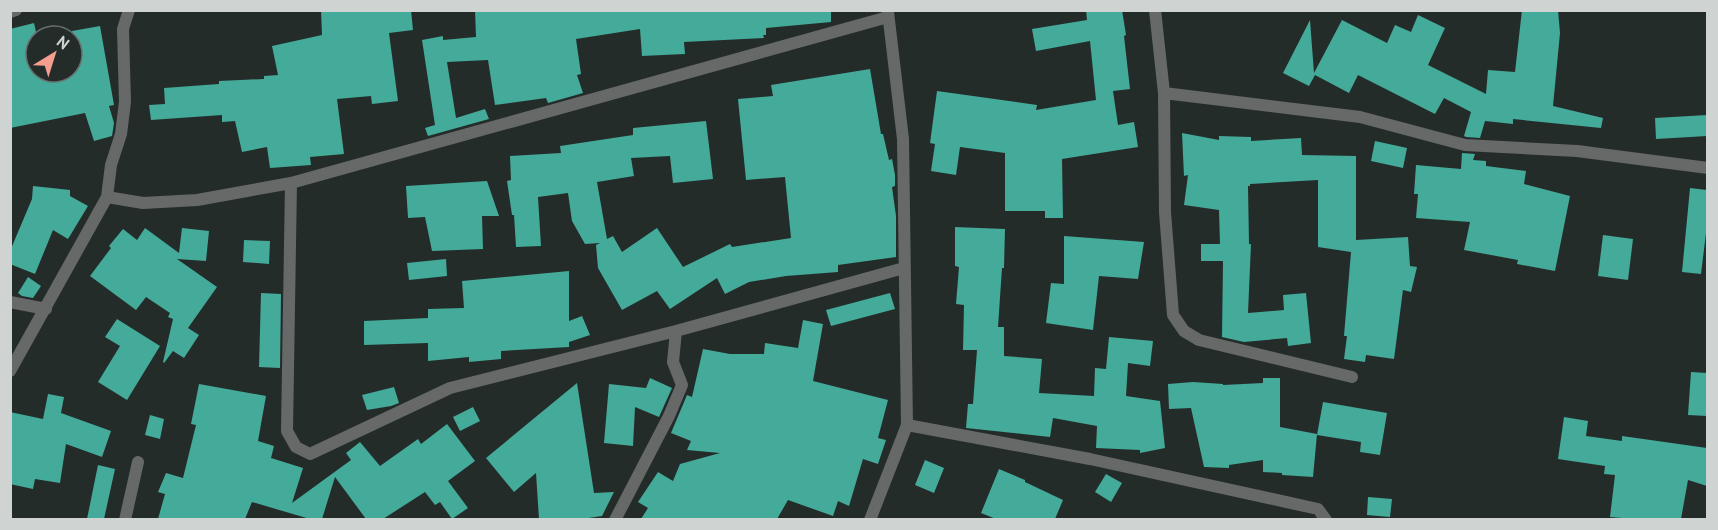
<svg xmlns="http://www.w3.org/2000/svg" width="1718" height="530" viewBox="0 0 1718 530" font-family="'PT Sans',sans-serif">
<rect width="100%" height="100%" fill="#242c2a"/>
<!-- building -->
<path fill="#4a9" d="M 321,10 L 411,10 L 413,30 L 389,33 L 398,101 L 372,104 L 371,96 L 337,99 L 344,154 L 310,157 L 311,165 L 270,168 L 267,147 L 242,152 L 235,121 L 222,122 L 222,115 L 151,120 L 149,105 L 165,104 L 164,88 L 219,84 L 219,81 L 264,79 L 264,76 L 278,75 L 272,46 L 322,35 Z
M 475,10 L 831,10 L 831,22 L 766,28 L 766,35 L 763,35 L 764,38 L 684,42 L 685,54 L 642,56 L 640,29 L 576,39 L 581,74 L 577,75 L 583,93 L 548,103 L 546,98 L 495,105 L 488,60 L 447,62 L 456,118 L 485,109 L 489,119 L 428,136 L 425,128 L 435,125 L 422,40 L 443,36 L 443,40 L 476,37 Z
M 1086,10 L 1122,10 L 1126,35 L 1124,36 L 1130,89 L 1113,91 L 1118,125 L 1134,122 L 1138,147 L 1062,159 L 1063,218 L 1045,218 L 1045,211 L 1005,211 L 1005,153 L 960,147 L 956,175 L 931,171 L 935,144 L 930,143 L 937,91 L 1037,105 L 1036,110 L 1096,100 L 1090,41 L 1036,51 L 1032,29 L 1087,20 Z
M 1522,10 L 1558,10 L 1560,33 L 1553,106 L 1603,118 L 1601,128 L 1513,119 L 1513,124 L 1485,121 L 1480,138 L 1466,137 L 1464,136 L 1471,112 L 1444,98 L 1435,114 L 1358,75 L 1349,93 L 1315,75 L 1309,86 L 1283,73 L 1310,20 L 1314,73 L 1342,20 L 1387,43 L 1395,25 L 1411,32 L 1418,15 L 1445,28 L 1428,65 L 1486,94 L 1488,70 L 1515,72 Z
M 34,23 L 36,32 L 36,72 L 72,72 L 72,31 L 100,26 L 114,105 L 109,106 L 114,123 L 112,136 L 94,141 L 85,113 L 10,128 L 10,29 Z
M 870,69 L 881,134 L 883,134 L 889,160 L 892,159 L 895,175 L 895,186 L 892,187 L 896,216 L 896,257 L 838,265 L 838,272 L 786,276 L 749,282 L 725,294 L 717,278 L 670,309 L 657,291 L 622,310 L 598,268 L 596,245 L 600,243 L 585,244 L 572,221 L 568,193 L 538,197 L 541,246 L 516,247 L 514,215 L 512,215 L 507,181 L 511,180 L 510,156 L 561,153 L 560,146 L 633,135 L 633,128 L 706,121 L 713,179 L 673,183 L 670,156 L 631,158 L 634,176 L 597,182 L 607,239 L 613,236 L 622,252 L 657,228 L 683,267 L 730,244 L 732,247 L 791,238 L 785,177 L 746,180 L 738,99 L 773,96 L 771,85 Z
M 1707,115 L 1707,136 L 1656,139 L 1655,118 Z
M 1182,133 L 1219,140 L 1219,136 L 1251,137 L 1251,141 L 1301,138 L 1302,155 L 1356,156 L 1356,240 L 1408,237 L 1410,266 L 1417,267 L 1411,292 L 1403,290 L 1394,359 L 1366,355 L 1365,362 L 1344,359 L 1347,336 L 1344,336 L 1351,252 L 1318,247 L 1318,180 L 1250,184 L 1250,186 L 1248,186 L 1249,244 L 1251,244 L 1248,313 L 1284,310 L 1283,295 L 1306,293 L 1311,343 L 1288,346 L 1287,338 L 1244,342 L 1222,337 L 1223,261 L 1201,261 L 1201,244 L 1220,244 L 1219,210 L 1184,205 L 1188,175 L 1184,176 Z
M 1375,141 L 1407,148 L 1403,168 L 1371,161 Z
M 1462,153 L 1475,154 L 1473,160 L 1486,161 L 1486,166 L 1526,171 L 1524,184 L 1570,196 L 1555,271 L 1517,264 L 1518,260 L 1464,250 L 1470,222 L 1416,218 L 1418,194 L 1414,194 L 1416,165 L 1461,169 Z
M 487,181 L 499,216 L 482,216 L 483,249 L 432,251 L 425,217 L 408,218 L 406,186 Z
M 33,186 L 70,190 L 70,196 L 88,206 L 68,239 L 53,230 L 35,274 L 10,264 L 10,251 L 32,199 Z
M 1690,188 L 1707,190 L 1707,225 L 1701,274 L 1682,272 Z
M 955,227 L 1005,229 L 1004,268 L 1002,268 L 998,327 L 1004,327 L 1004,356 L 1042,359 L 1039,393 L 1094,396 L 1095,368 L 1106,369 L 1109,337 L 1153,341 L 1150,366 L 1128,363 L 1126,396 L 1160,401 L 1165,448 L 1140,453 L 1140,450 L 1096,448 L 1097,426 L 1053,418 L 1050,437 L 966,428 L 968,404 L 973,404 L 977,350 L 963,350 L 964,305 L 956,304 L 959,267 L 955,266 Z
M 145,228 L 179,253 L 182,228 L 209,231 L 206,261 L 177,259 L 217,287 L 188,328 L 199,335 L 184,358 L 173,351 L 164,363 L 163,362 L 173,319 L 168,317 L 170,313 L 146,297 L 136,310 L 90,276 L 111,248 L 109,246 L 123,229 L 137,240 Z
M 1603,235 L 1633,239 L 1628,280 L 1598,276 Z
M 1064,236 L 1144,242 L 1138,279 L 1099,276 L 1093,330 L 1046,323 L 1051,283 L 1064,284 Z
M 244,240 L 270,241 L 269,264 L 243,262 Z
M 446,259 L 447,276 L 409,280 L 407,263 Z
M 569,271 L 569,321 L 582,316 L 590,335 L 569,342 L 569,347 L 501,351 L 501,359 L 469,362 L 469,357 L 428,361 L 428,343 L 364,345 L 364,321 L 428,318 L 428,309 L 464,308 L 462,281 Z
M 28,277 L 41,286 L 33,298 L 22,296 L 18,293 Z
M 261,293 L 281,294 L 280,368 L 259,367 Z
M 890,293 L 895,309 L 831,326 L 826,310 Z
M 117,319 L 160,346 L 127,400 L 98,382 L 120,346 L 105,337 Z
M 803,320 L 823,324 L 813,381 L 888,400 L 878,438 L 886,440 L 878,464 L 863,459 L 849,506 L 838,501 L 833,516 L 788,500 L 777,519 L 641,519 L 648,508 L 638,502 L 658,472 L 673,481 L 680,464 L 720,453 L 687,450 L 691,441 L 671,433 L 687,395 L 692,397 L 703,349 L 730,354 L 764,354 L 765,343 L 798,348 Z
M 1691,372 L 1707,373 L 1707,416 L 1688,415 Z
M 650,378 L 672,388 L 659,417 L 635,407 L 633,446 L 604,443 L 609,384 L 646,388 Z
M 1263,378 L 1280,378 L 1280,427 L 1317,434 L 1313,477 L 1282,475 L 1282,473 L 1263,472 L 1263,460 L 1229,465 L 1229,468 L 1204,467 L 1191,408 L 1169,409 L 1168,384 L 1193,382 L 1223,384 L 1223,385 L 1263,383 Z
M 577,383 L 594,493 L 614,492 L 602,516 L 582,519 L 539,519 L 536,473 L 514,492 L 486,458 Z
M 199,384 L 266,396 L 258,441 L 274,446 L 271,458 L 303,468 L 292,503 L 351,460 L 346,453 L 360,442 L 380,466 L 418,439 L 421,444 L 447,424 L 475,461 L 448,481 L 468,508 L 452,519 L 440,502 L 435,505 L 425,492 L 383,519 L 366,519 L 335,477 L 322,519 L 310,519 L 252,502 L 245,519 L 158,519 L 165,494 L 158,492 L 166,473 L 183,478 L 196,425 L 191,424 Z
M 394,387 L 399,403 L 391,406 L 367,410 L 362,395 Z
M 48,394 L 64,397 L 61,413 L 111,431 L 102,457 L 66,444 L 60,483 L 35,479 L 33,489 L 10,484 L 10,412 L 43,419 Z
M 1323,402 L 1387,413 L 1380,455 L 1360,452 L 1361,442 L 1317,435 Z
M 473,407 L 480,421 L 460,431 L 453,417 Z
M 150,415 L 164,419 L 160,439 L 145,435 Z
M 1564,417 L 1588,421 L 1586,436 L 1622,441 L 1622,436 L 1707,448 L 1707,486 L 1688,480 L 1681,519 L 1634,519 L 1610,517 L 1615,475 L 1604,474 L 1605,466 L 1558,459 Z
M 925,460 L 944,468 L 934,493 L 915,485 Z
M 98,465 L 115,469 L 104,519 L 87,519 Z
M 999,469 L 1025,480 L 1025,482 L 1063,500 L 1055,519 L 996,519 L 981,513 Z
M 1106,474 L 1122,483 L 1111,502 L 1095,492 Z
M 1368,497 L 1392,499 L 1390,517 L 1367,515 Z"/>
<g fill="none" stroke-linecap="round" stroke-linejoin="round">
<!-- minor -->
<path stroke="#666968" stroke-width="12" d="M 1155,10 L 1164,93 L 1165,212 L 1173,315 L 1184,331 L 1199,340 L 1352,377
M 10,12 L 16,10
M 1164,93 L 1360,117 L 1465,145 L 1577,151 L 1708,168
M 291,183 L 287,431 L 296,447 L 310,454 L 450,388 L 676,331 L 904,268
M 107,197 L 143,203 L 197,200 L 291,183 L 888,17
M 10,302 L 46,309
M 10,371 L 107,197 L 111,165 L 121,134 L 125,102 L 123,29 L 129,10
M 907,425 L 1090,459 L 1318,509 L 1326,520
M 125,520 L 138,462
M 615,520 L 669,416 L 682,385 L 673,362 L 676,331
M 870,520 L 907,425 L 903,139 L 888,12"/>
</g>
<!-- border -->
<rect width="1718" height="530" fill="none" stroke="#cfd4d3" stroke-width="24"/>
<!-- north arrow -->
<g transform="translate(54 54) rotate(38)"><circle r="28" fill="#242c2a" stroke="#686f6e" stroke-width="1.5"/>
<path d="M0-4.5L10 22L0 15L-10 22Z" fill="#f59d8e"/>
<text y="-9" font-size="16" font-weight="bold" text-anchor="middle" fill="#cfd4d3">N</text>
</g>
</svg>
